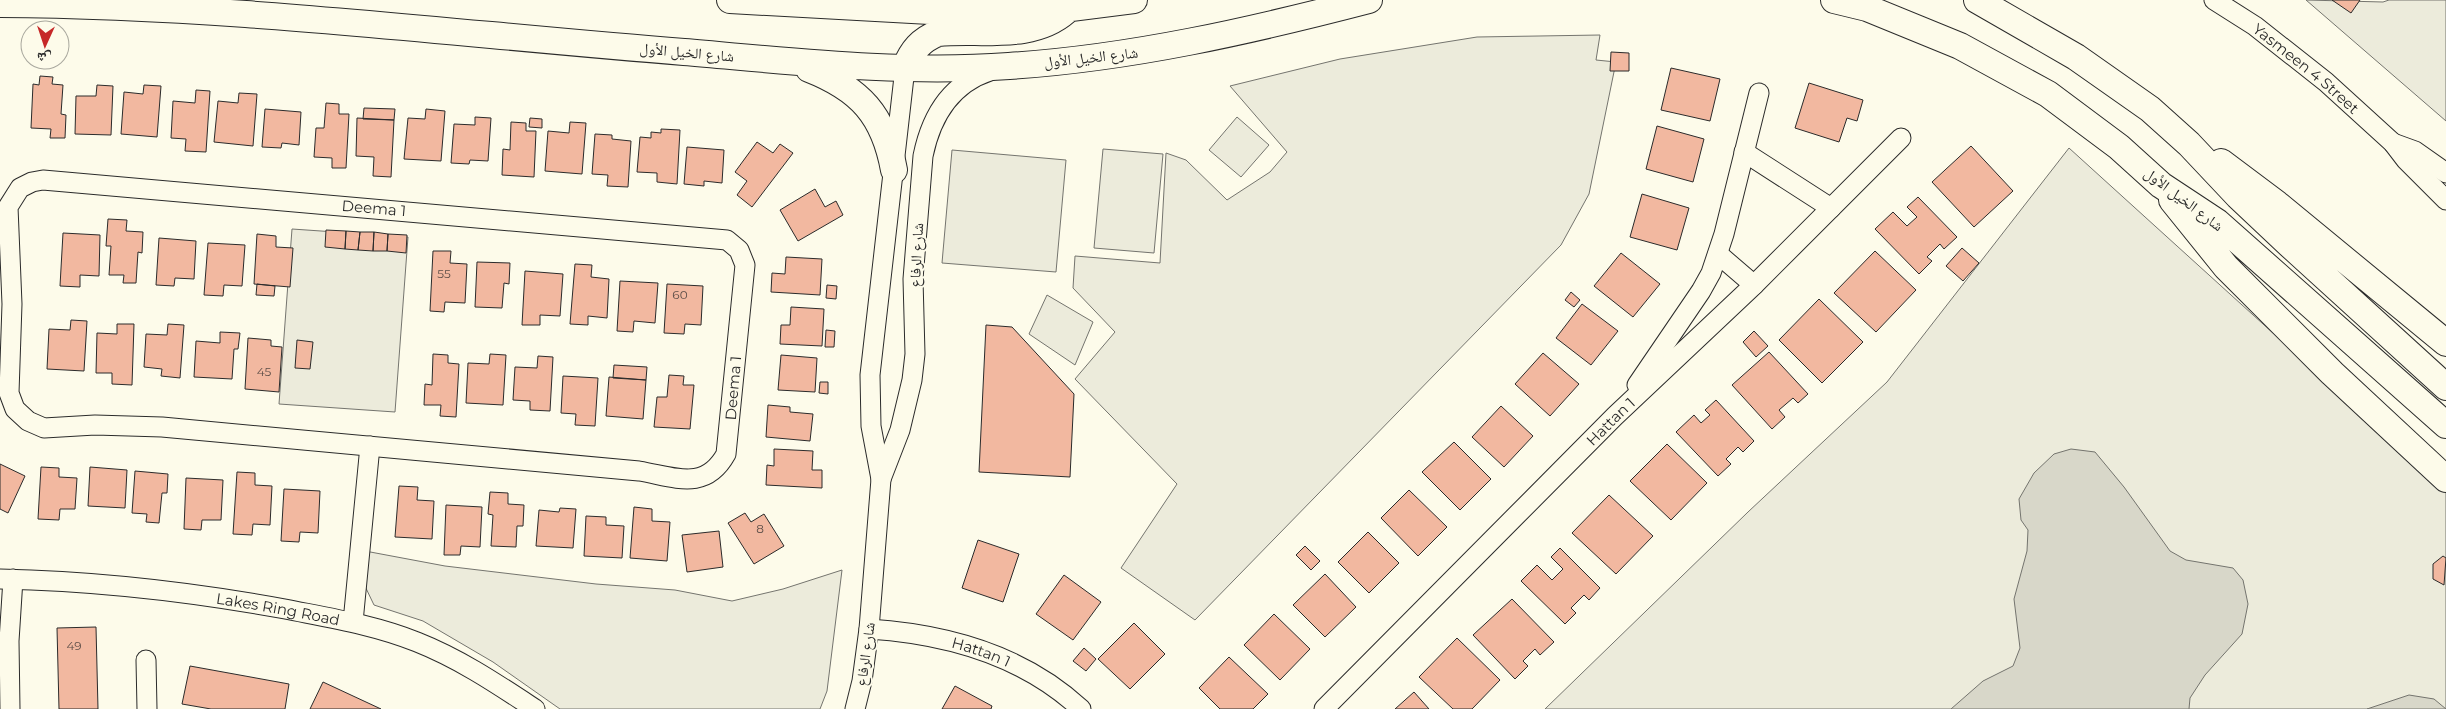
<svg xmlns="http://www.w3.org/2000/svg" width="2446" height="709" viewBox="0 0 2446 709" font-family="Montserrat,'Noto Naskh Arabic',sans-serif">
<rect width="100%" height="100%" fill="#fdfbea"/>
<!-- green -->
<path fill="#ecebdb" stroke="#74746e" d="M 2306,0 L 2383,2 L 2389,0 L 2446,0 L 2446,121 Z
M 1600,35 L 1596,60 L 1616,62 L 1589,194 L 1561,245 L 1195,620 L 1121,568 L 1177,484 L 1075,379 L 1115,332 L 1073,288 L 1075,256 L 1160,263 L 1166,153 L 1186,160 L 1227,200 L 1270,172 L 1287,152 L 1230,86 L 1340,59 L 1477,37 Z
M 1237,117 L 1269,145 L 1241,177 L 1209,150 Z
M 2069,148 L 2446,490 L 2446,709 L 1545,709 L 1748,512 L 1887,382 Z
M 1103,149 L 1163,154 L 1154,253 L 1094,248 Z
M 952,150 L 1066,160 L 1056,272 L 942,263 Z
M 292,229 L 408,237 L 395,412 L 279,404 Z
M 1047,295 L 1093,322 L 1075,365 L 1029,334 Z
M 365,551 L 445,566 L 596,584 L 675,590 L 732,601 L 783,589 L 842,570 L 827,691 L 820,709 L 560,709 L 493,662 L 423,621 L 374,605 L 363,582 Z"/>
<!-- water -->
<path fill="#d8d7c9" stroke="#74746e" d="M 2071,449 L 2095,452 L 2124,487 L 2170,551 L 2186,560 L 2233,568 L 2243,580 L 2248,604 L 2242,634 L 2205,675 L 2190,698 L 2189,709 L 1951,709 L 1983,681 L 2013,666 L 2020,648 L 2014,599 L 2027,551 L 2028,530 L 2021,520 L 2019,499 L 2034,473 L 2054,454 Z
M 2409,695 L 2434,699 L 2446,709 L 2367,709 Z"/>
<!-- building -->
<path fill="#f2b8a0" stroke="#2b2b2b" d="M 2332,0 L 2360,0 L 2351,13 Z
M 1611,52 L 1629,53 L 1629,71 L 1610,71 Z
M 1671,68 L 1720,79 L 1710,121 L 1661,110 Z
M 40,76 L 53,77 L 52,84 L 63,85 L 61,114 L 66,115 L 65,138 L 50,138 L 51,129 L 31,128 L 33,84 L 39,85 Z
M 1809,83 L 1863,100 L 1857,121 L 1847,118 L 1839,142 L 1795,128 Z
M 97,85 L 113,86 L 111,135 L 75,134 L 76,96 L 96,96 Z
M 144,85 L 161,86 L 157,137 L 121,134 L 124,92 L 143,94 Z
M 196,90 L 210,91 L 206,152 L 185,151 L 186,139 L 171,138 L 173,101 L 195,103 Z
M 239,93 L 257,94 L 253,146 L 214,142 L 218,101 L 238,103 Z
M 326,103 L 339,104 L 339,114 L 349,114 L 346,168 L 332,168 L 332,158 L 314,157 L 316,128 L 324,128 Z
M 364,108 L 395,109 L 394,120 L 363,119 Z
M 265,109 L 301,112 L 299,145 L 282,143 L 281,148 L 262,147 Z
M 426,109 L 445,111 L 441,161 L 404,159 L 408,118 L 425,119 Z
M 475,117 L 491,118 L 488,161 L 470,160 L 469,164 L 451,163 L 454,124 L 475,125 Z
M 357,118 L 394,120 L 391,177 L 373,176 L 374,157 L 356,156 Z
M 530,118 L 542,119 L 542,128 L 529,127 Z
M 511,122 L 526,123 L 526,131 L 536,131 L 534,177 L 502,175 L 503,149 L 510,150 Z
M 570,122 L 586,123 L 582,174 L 545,171 L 548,131 L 569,133 Z
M 1657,126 L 1704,139 L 1693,182 L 1646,169 Z
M 661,129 L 680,130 L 677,184 L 657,182 L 657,173 L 637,172 L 640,137 L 651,138 L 651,132 L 661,133 Z
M 595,134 L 612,135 L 612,139 L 631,141 L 628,187 L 607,186 L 608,175 L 592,174 Z
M 757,142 L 773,153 L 780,144 L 793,153 L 752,207 L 737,195 L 747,181 L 735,172 Z
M 1971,146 L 2013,191 L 1974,227 L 1932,182 Z
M 687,147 L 724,150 L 722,183 L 704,181 L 704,186 L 684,184 Z
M 815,189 L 825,207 L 836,201 L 843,215 L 798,241 L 780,210 Z
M 1642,194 L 1689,208 L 1677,250 L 1630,237 Z
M 1918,197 L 1957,237 L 1944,249 L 1940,244 L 1927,257 L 1932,261 L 1919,274 L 1875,229 L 1893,212 L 1907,226 L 1917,217 L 1907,207 Z
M 108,219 L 127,220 L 126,231 L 143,232 L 142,253 L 138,252 L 136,283 L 123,283 L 124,275 L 109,275 L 111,246 L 106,246 Z
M 326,230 L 346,231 L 345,249 L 325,247 Z
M 346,231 L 360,232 L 358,250 L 345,249 Z
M 360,232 L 374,232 L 373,251 L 358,250 Z
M 374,232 L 388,234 L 387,251 L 373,251 Z
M 63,233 L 100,235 L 99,276 L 80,275 L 80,287 L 60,286 Z
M 257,234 L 276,236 L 276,247 L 293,248 L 290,287 L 254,284 Z
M 388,234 L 407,235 L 406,253 L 387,251 Z
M 159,238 L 196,241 L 194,279 L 175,278 L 174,286 L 156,285 Z
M 208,243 L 245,245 L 242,286 L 224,285 L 223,296 L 204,295 Z
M 1962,248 L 1979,263 L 1963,281 L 1946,266 Z
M 433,251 L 451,251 L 450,263 L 467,264 L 465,303 L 445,302 L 444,312 L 430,311 Z
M 1875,251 L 1916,290 L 1876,332 L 1834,293 Z
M 1621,253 L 1660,284 L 1633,317 L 1594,286 Z
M 786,257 L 822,259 L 820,295 L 771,292 L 772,273 L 785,274 Z
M 477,262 L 510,263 L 509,284 L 504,283 L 502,308 L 475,307 Z
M 575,264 L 592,265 L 591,277 L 609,279 L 607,318 L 588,316 L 588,325 L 570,324 Z
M 525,271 L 563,274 L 560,316 L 540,315 L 540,325 L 522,325 Z
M 620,281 L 658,283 L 655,323 L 634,321 L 633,332 L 617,331 Z
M 257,284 L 275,286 L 274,296 L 256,295 Z
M 667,284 L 703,286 L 701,325 L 685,324 L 684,334 L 664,333 Z
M 827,285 L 837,286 L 836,299 L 826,298 Z
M 1571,292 L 1580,300 L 1574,307 L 1565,300 Z
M 1819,299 L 1863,342 L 1822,383 L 1779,340 Z
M 1582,304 L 1618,331 L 1591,365 L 1556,338 Z
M 791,307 L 824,309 L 822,346 L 780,344 L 781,325 L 790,325 Z
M 71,320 L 87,321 L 84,371 L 47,369 L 49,329 L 70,330 Z
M 117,324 L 134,324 L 132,385 L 112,384 L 112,373 L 96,373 L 97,333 L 117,334 Z
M 168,324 L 184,325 L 180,378 L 161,376 L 162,369 L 144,367 L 146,334 L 167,335 Z
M 986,325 L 1012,327 L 1074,394 L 1070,477 L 979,472 Z
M 826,330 L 835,331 L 834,347 L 825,347 Z
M 1754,331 L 1768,346 L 1756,357 L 1743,342 Z
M 220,332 L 240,333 L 238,349 L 234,349 L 232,379 L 194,377 L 196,341 L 220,343 Z
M 248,338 L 271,340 L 271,346 L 282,347 L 279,392 L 245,389 Z
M 297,340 L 313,342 L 310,369 L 295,368 Z
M 1769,352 L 1808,394 L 1798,403 L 1793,398 L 1779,410 L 1785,417 L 1772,429 L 1732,385 Z
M 1543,353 L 1579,384 L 1550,416 L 1515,384 Z
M 433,354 L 448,355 L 448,363 L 459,364 L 456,417 L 440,416 L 441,405 L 424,405 L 425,384 L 432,385 Z
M 490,354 L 506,355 L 503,405 L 466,403 L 468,363 L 489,364 Z
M 781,355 L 817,358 L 815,392 L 778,390 Z
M 538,356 L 553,357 L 550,411 L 530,410 L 530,401 L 513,400 L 515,367 L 537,368 Z
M 614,365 L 647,367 L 646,380 L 613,378 Z
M 669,375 L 684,376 L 683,385 L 694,385 L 690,429 L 654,427 L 657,397 L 667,397 Z
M 563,376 L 598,378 L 595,426 L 575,425 L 576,414 L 561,413 Z
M 609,377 L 646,380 L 643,419 L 606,416 Z
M 820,382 L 828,382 L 828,394 L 819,393 Z
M 1716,400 L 1754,441 L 1743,452 L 1738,447 L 1726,459 L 1731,464 L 1718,476 L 1676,432 L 1694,415 L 1701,423 L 1710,415 L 1705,410 Z
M 768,405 L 790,407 L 790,412 L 813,414 L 810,441 L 766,437 Z
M 1501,406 L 1533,436 L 1504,467 L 1472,437 Z
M 1454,442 L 1491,479 L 1460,510 L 1422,472 Z
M 1667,444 L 1707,483 L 1671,520 L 1630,481 Z
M 774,449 L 813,451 L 812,470 L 822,470 L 822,488 L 766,485 L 767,465 L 774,466 Z
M 0,464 L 25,476 L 8,513 L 0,509 Z
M 41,467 L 59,468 L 59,477 L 77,478 L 75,509 L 60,509 L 59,520 L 38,519 Z
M 90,467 L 127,470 L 125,508 L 88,506 Z
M 135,471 L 168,474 L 167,493 L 162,493 L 159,523 L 146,522 L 147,514 L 132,513 Z
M 237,472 L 255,473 L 255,485 L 272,486 L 270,525 L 253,524 L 252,535 L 233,534 Z
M 186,478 L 223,480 L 221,520 L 202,520 L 201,530 L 184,529 Z
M 399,486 L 418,487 L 417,500 L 434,501 L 432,539 L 395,537 Z
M 284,489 L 320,491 L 318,533 L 300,532 L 299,542 L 281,541 Z
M 1409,490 L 1447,527 L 1418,556 L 1381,518 Z
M 490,492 L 508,493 L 508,504 L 524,505 L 523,526 L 517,526 L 516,547 L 491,546 L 493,515 L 488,514 Z
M 1609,495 L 1653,536 L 1616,574 L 1572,533 Z
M 446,505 L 482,507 L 480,547 L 461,546 L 460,555 L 444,555 Z
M 634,507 L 652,509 L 652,521 L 670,522 L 667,561 L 630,558 Z
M 560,508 L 576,509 L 573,548 L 536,546 L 539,510 L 559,512 Z
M 745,513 L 751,522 L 764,514 L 784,546 L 754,564 L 728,523 Z
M 586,516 L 606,517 L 606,525 L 624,526 L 622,558 L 584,556 Z
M 719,531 L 723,567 L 687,572 L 682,535 Z
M 1368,532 L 1399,563 L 1369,593 L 1338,562 Z
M 978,540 L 1019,554 L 1003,602 L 962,588 Z
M 1305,546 L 1320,561 L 1311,570 L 1296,555 Z
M 1560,548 L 1600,588 L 1589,600 L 1584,595 L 1571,608 L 1576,613 L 1565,624 L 1521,581 L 1537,565 L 1552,580 L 1563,569 L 1551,557 Z
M 2443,556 L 2446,558 L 2444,585 L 2433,579 L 2433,564 Z
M 1325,574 L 1356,607 L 1325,637 L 1293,605 Z
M 1064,575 L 1101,602 L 1073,640 L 1036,614 Z
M 1512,599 L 1554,642 L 1540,655 L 1535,649 L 1523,661 L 1528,666 L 1515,679 L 1473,635 Z
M 1274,614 L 1310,649 L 1280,680 L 1244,645 Z
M 1134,623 L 1165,654 L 1130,689 L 1098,659 Z
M 96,627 L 98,709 L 59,709 L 57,628 Z
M 1457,638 L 1500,680 L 1472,709 L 1453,709 L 1419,677 Z
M 1084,648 L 1096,659 L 1086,671 L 1073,661 Z
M 1229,657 L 1268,694 L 1253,709 L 1220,709 L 1199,688 Z
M 190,666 L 289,684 L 285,709 L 211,709 L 182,704 Z
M 323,682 L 381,709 L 310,709 Z
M 955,686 L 992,706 L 991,709 L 942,709 Z
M 1414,692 L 1429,709 L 1395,709 Z"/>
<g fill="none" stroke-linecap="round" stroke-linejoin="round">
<defs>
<g id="street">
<path id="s1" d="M 2214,0 L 2255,26 L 2326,82 L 2393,143 L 2406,160 L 2446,200"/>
<path d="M 2393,143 L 2415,151 L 2446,173"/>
<path d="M 1744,152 L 1831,208"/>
<path d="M 43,180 L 727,240 L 739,250 L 745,265 L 726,454 C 705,492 675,477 639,471 L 162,427 L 95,425 L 44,428 L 28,421 L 15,409 L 9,393 L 12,304 L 8,207 L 20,188 L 32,182 Z"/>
<path d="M 1718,254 L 1754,285"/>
<path d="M 1637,385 L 1701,291 L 1711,273 L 1724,234 L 1759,93"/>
<path d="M 881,479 L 900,430 L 912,380 L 915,354 L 913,279 L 923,156 C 931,117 950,84 990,71"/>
<path id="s2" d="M 0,579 C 95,581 192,592 285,609 C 330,618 375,625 417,642 C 460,659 497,684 535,709"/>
<path d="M 353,622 L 370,446"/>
<path id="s3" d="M 869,629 C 947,634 1023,655 1081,709"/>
<path d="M 146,660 L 147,709"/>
<path d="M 10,709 L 9,641 L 13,579"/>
<path d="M 855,709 L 862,681 L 869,629 L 881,479 L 871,426 L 870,375 L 905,68"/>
<path id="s4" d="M 1324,709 L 1615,416 L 1754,285 L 1901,138"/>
</g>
<path id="secondary" d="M 730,0 L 930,11 L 1071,8 L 1134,0
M 1834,0 L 1867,8 L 1960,46 L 2048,94 L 2119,147 L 2161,185 L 2217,222 L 2446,425
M 1977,0 L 2076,57 L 2150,109 L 2189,144 L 2238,196 L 2290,245 L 2446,387
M 0,4 C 229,5 456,34 684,52 C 791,61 900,74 1009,66 C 1131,58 1250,31 1369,0
M 905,68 C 912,50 921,40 938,33 C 981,29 1032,41 1066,11
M 809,69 C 860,89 884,115 894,170
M 2221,162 L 2277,204 L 2446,343
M 2172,200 L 2226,267 L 2332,373 L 2446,479"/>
</defs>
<!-- street casing -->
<use href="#street" stroke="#2b2b2b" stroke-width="21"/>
<!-- secondary casing -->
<use href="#secondary" stroke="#2b2b2b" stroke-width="28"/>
<!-- street -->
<use href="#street" stroke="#fdfbea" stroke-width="19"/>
<!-- secondary -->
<use href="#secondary" stroke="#fdfbea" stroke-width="26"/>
</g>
<g text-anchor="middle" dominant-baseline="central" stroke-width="4" stroke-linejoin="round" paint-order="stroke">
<!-- number labels -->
<g font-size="12" fill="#5d4e48">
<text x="444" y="273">55</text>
<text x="680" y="294">60</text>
<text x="264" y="371">45</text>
<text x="760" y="528">8</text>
<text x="74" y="645">49</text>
</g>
<!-- street labels -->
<g font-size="15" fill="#2b2b2b" stroke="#fdfbea">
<text transform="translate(687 52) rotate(5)">شارع الخيل الأول</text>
<text transform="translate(1091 57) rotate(-6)">شارع الخيل الأول</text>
<text stroke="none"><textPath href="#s1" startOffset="115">Yasmeen 4 Street</textPath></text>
<text transform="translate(2184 199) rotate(37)">شارع الخيل الأول</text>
<text transform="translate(374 208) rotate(5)">Deema 1</text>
<text transform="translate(916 255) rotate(-87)">شارع الرفاع</text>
<text transform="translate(733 388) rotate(-85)">Deema 1</text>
<text stroke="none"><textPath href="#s4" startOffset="406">Hattan 1</textPath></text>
<text stroke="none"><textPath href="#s2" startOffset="280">Lakes Ring Road</textPath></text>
<text stroke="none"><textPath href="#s3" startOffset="115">Hattan 1</textPath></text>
<text transform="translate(865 654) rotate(-82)">شارع الرفاع</text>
</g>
</g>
<!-- north arrow -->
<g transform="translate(45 45) rotate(183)"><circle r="24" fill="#fdfbea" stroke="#a9a89e"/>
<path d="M0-4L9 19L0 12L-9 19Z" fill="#c62828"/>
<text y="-8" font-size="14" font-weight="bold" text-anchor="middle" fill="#2b2b2b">ش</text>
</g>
</svg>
